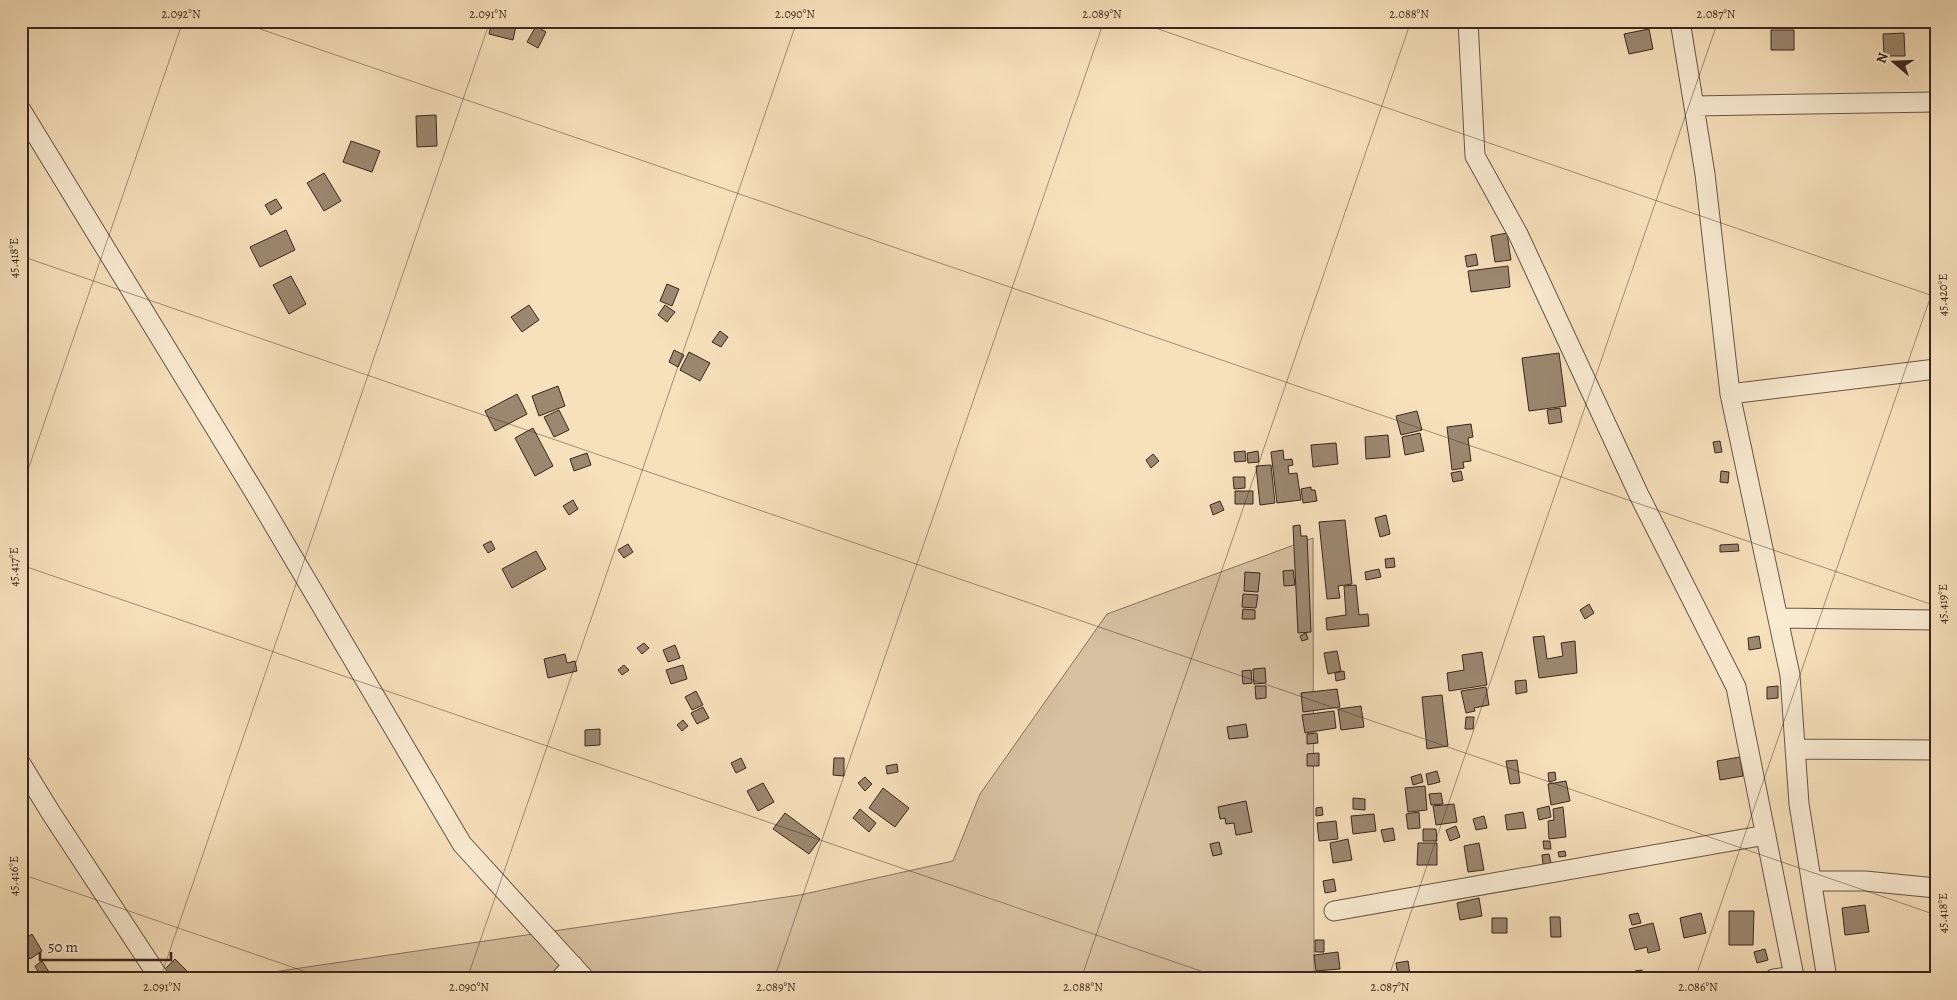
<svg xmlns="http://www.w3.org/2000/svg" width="1957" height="1000" viewBox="0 0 1957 1000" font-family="Alegreya,serif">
<rect width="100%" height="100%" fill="#f7e1bc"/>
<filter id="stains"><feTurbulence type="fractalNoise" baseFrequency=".004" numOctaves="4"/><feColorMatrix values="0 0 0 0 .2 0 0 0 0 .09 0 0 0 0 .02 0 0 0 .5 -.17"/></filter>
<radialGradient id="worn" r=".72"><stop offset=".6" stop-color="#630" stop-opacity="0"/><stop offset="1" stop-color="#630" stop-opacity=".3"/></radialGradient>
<!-- green -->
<path fill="#d7c1a1" stroke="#887460" d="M 1313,538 L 1314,979 L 225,979 L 800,895 L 953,861 L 980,794 L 1107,614 Z"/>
<!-- building -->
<path fill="#9c8870" stroke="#39271e" d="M 492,21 L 517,21 L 513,40 L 489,34 Z
M 536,26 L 546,32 L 538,48 L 527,42 Z
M 1649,29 L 1653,49 L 1629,54 L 1624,34 Z
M 1771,30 L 1794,30 L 1794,50 L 1771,50 Z
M 1904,33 L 1905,56 L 1884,56 L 1883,34 Z
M 436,115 L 437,146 L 417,147 L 416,116 Z
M 351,141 L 380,151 L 372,172 L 343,162 Z
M 324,173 L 341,201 L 324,211 L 307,183 Z
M 276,199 L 282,208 L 271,215 L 265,205 Z
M 286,230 L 295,250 L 260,267 L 250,247 Z
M 1507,233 L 1511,260 L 1495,262 L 1491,236 Z
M 1476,254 L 1478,265 L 1467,267 L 1465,256 Z
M 1508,266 L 1510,287 L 1471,292 L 1468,271 Z
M 291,276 L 306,304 L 289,314 L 273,285 Z
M 667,284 L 679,289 L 672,306 L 660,301 Z
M 529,305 L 539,320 L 522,332 L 511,317 Z
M 665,305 L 675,312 L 667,322 L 658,315 Z
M 720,331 L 728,337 L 721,347 L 712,342 Z
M 674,350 L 684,355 L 678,367 L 669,362 Z
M 689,352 L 710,363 L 700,381 L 680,370 Z
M 1559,353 L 1566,406 L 1529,411 L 1522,358 Z
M 558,386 L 565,406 L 539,416 L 532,396 Z
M 517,394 L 527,414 L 495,431 L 485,411 Z
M 1560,408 L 1562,422 L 1549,424 L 1547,410 Z
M 559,410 L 569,430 L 554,437 L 544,417 Z
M 1417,411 L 1422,430 L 1401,435 L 1396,416 Z
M 1471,424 L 1473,437 L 1468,438 L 1471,461 L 1463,462 L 1464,468 L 1452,470 L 1447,427 Z
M 533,428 L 553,466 L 535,476 L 515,438 Z
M 1420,433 L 1424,451 L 1405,455 L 1402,437 Z
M 1388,435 L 1390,457 L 1366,459 L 1365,437 Z
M 1720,441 L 1722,452 L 1715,453 L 1713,442 Z
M 1336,443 L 1338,464 L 1313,467 L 1311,445 Z
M 1283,450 L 1284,460 L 1292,459 L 1293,465 L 1288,466 L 1289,474 L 1297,473 L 1301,500 L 1277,503 L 1271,452 Z
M 1245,451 L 1246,461 L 1235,462 L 1234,452 Z
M 1258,451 L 1259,462 L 1248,463 L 1247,453 Z
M 587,453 L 591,465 L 574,471 L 570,459 Z
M 1153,454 L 1159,461 L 1151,468 L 1146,460 Z
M 1271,465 L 1275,503 L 1260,505 L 1256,466 Z
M 1461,471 L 1463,480 L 1453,482 L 1451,473 Z
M 1721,471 L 1729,472 L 1728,483 L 1720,482 Z
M 1233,477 L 1245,477 L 1245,488 L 1234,489 Z
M 1311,487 L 1311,490 L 1315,490 L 1317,501 L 1303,503 L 1301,489 Z
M 1235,491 L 1253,491 L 1253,504 L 1235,504 Z
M 573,500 L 578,509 L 569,515 L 563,506 Z
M 1220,501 L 1224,510 L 1213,515 L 1210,505 Z
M 1386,515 L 1390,534 L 1380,537 L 1375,518 Z
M 1345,520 L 1352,584 L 1338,586 L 1340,598 L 1327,599 L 1319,522 Z
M 1300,525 L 1301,536 L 1307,536 L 1311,632 L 1298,633 L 1293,526 Z
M 491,541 L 495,549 L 488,553 L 483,545 Z
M 628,544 L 633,552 L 624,558 L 618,550 Z
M 1738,544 L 1739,551 L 1720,552 L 1720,545 Z
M 536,551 L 546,569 L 512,588 L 502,569 Z
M 1394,558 L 1395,567 L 1386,568 L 1385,559 Z
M 1379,569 L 1381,577 L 1366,580 L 1365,572 Z
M 1293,570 L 1295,585 L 1284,586 L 1283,571 Z
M 1245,572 L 1260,573 L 1258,592 L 1244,591 Z
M 1356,585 L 1359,615 L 1368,614 L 1369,626 L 1327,630 L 1326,618 L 1346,615 L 1344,586 Z
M 1243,594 L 1258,595 L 1256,608 L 1242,607 Z
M 1589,604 L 1594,613 L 1585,619 L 1580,610 Z
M 1243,609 L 1255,610 L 1255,619 L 1242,619 Z
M 1306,633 L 1308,639 L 1302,641 L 1300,636 Z
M 1544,636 L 1547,659 L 1563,656 L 1561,643 L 1575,641 L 1577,673 L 1539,678 L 1533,637 Z
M 1759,636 L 1761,648 L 1749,650 L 1748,638 Z
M 644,643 L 649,648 L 642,654 L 637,648 Z
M 675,645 L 680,658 L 668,662 L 663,650 Z
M 1337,651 L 1341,671 L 1328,674 L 1324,653 Z
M 1482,652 L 1487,685 L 1449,691 L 1447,673 L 1464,670 L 1462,655 Z
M 565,654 L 567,663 L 575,661 L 577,671 L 548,678 L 544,659 Z
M 624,665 L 629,670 L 622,675 L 618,670 Z
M 683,665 L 687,679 L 671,684 L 666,670 Z
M 1265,668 L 1266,683 L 1254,684 L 1253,669 Z
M 1251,670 L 1252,683 L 1243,684 L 1242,671 Z
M 1344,671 L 1345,679 L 1336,681 L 1335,673 Z
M 1526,680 L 1527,692 L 1516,694 L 1515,681 Z
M 1255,686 L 1266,686 L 1266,698 L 1256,699 Z
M 1778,686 L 1778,698 L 1767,699 L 1767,687 Z
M 1486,687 L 1489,705 L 1474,708 L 1475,711 L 1466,713 L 1461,691 Z
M 1337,689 L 1340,707 L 1303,712 L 1301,693 Z
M 696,691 L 703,705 L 692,710 L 685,697 Z
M 1442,695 L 1448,746 L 1427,749 L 1422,697 Z
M 1361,706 L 1364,727 L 1341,730 L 1338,709 Z
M 703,707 L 709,718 L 697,724 L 691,713 Z
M 1334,711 L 1336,728 L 1305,733 L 1302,715 Z
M 1466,717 L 1474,717 L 1473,729 L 1465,729 Z
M 683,720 L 688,726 L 682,731 L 677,725 Z
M 1246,724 L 1248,737 L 1229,739 L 1227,727 Z
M 600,729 L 600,745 L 585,746 L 585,730 Z
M 1317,733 L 1318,743 L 1307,744 L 1307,734 Z
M 1319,753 L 1319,766 L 1307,766 L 1307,754 Z
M 1740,757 L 1743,776 L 1720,780 L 1717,761 Z
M 741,758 L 746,768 L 736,773 L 731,763 Z
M 834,758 L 844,758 L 844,776 L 833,775 Z
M 1517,760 L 1520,783 L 1510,784 L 1506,761 Z
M 897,764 L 898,772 L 887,774 L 886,766 Z
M 1437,771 L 1440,782 L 1428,785 L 1426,774 Z
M 1555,772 L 1556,780 L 1549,782 L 1548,773 Z
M 1421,774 L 1423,782 L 1413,785 L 1411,777 Z
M 865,777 L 872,784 L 865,791 L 858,783 Z
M 1566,781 L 1570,801 L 1551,805 L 1548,784 Z
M 763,783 L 774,802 L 758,811 L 747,791 Z
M 1425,786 L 1427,810 L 1408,812 L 1405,788 Z
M 883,788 L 909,808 L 895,827 L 869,808 Z
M 1441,793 L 1443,804 L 1431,805 L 1429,794 Z
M 1353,798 L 1365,799 L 1365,810 L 1353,809 Z
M 1246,801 L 1252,832 L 1236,835 L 1234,823 L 1226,824 L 1225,818 L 1220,819 L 1218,807 Z
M 1454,804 L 1457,822 L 1436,825 L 1433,806 Z
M 1549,806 L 1551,817 L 1539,820 L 1537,809 Z
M 1322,807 L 1323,815 L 1316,816 L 1316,808 Z
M 1563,807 L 1566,837 L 1549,839 L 1548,821 L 1554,820 L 1553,809 Z
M 860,809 L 876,823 L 869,832 L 853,818 Z
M 1419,812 L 1420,828 L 1408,829 L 1406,814 Z
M 1523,812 L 1526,828 L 1507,830 L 1505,815 Z
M 785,813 L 820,839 L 809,854 L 773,829 Z
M 1374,814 L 1376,831 L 1353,834 L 1351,816 Z
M 1484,816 L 1487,828 L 1476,830 L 1473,819 Z
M 1336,821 L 1338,839 L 1319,841 L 1317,823 Z
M 1456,826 L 1460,837 L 1450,841 L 1446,830 Z
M 1393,828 L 1395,840 L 1384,842 L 1381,830 Z
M 1423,829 L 1436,829 L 1437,841 L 1423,841 Z
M 1348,839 L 1352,860 L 1333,863 L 1330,843 Z
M 1543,841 L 1550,841 L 1551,849 L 1544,849 Z
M 1219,842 L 1222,854 L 1213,856 L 1210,844 Z
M 1418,843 L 1437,843 L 1437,865 L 1417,865 Z
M 1479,843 L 1484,870 L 1468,872 L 1464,846 Z
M 1565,851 L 1566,856 L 1559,857 L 1558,852 Z
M 1549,854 L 1551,863 L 1543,864 L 1542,855 Z
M 1334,879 L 1336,891 L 1325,893 L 1323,881 Z
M 1479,898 L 1482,916 L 1460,920 L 1457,903 Z
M 1865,905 L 1869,932 L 1845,935 L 1842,908 Z
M 1729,911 L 1754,911 L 1753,945 L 1729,945 Z
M 1638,913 L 1641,923 L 1632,925 L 1629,915 Z
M 1701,913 L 1706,933 L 1684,938 L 1680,918 Z
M 1550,917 L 1560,917 L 1561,937 L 1551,937 Z
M 1492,918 L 1507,918 L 1507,933 L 1492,933 Z
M 1653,923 L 1660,950 L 1648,953 L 1647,947 L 1635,950 L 1629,929 Z
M 32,934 L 42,951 L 30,959 L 21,946 L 21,942 Z
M 1315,940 L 1324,940 L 1324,952 L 1315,952 Z
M 1765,949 L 1768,960 L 1757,963 L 1754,952 Z
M 1338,952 L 1340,969 L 1316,971 L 1314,955 Z
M 175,959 L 195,979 L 169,979 L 162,972 Z
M 42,961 L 49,972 L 41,977 L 35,966 Z
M 1408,961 L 1410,974 L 1398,976 L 1396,963 Z
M 1642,970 L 1643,977 L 1636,978 L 1635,971 Z
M 1341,972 L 1342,979 L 1316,979 L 1315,974 Z"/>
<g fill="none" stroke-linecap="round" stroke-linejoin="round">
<defs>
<path id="street" d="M 1468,21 L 1475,156 L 1518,234 L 1639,495 L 1736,687 L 1794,976 L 1797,979
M 1680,21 L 1705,174 L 1730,394 L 1790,675 L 1799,804 L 1827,979
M 1694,106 L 1936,102
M 21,110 L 258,498 L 462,844 L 585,979
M 1730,394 L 1936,369
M 1778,618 L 1936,620
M 1795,749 L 1936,750
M 21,764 L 51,813 L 160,979
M 1812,881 L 1865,881 L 1936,888
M 1334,911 L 1766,835
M 560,979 L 573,965
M 1774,979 L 1794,976"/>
</defs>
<!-- street casing -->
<use href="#street" stroke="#685646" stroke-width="21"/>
<!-- street -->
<use href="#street" stroke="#faecd3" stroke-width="19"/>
</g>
<!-- ticks -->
<path fill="none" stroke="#39271e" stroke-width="1" stroke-opacity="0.45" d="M 237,21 L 1936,606M 1135,21 L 1936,297M 21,256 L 1936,915M 21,490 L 183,21M 21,565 L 1224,979M 21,874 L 327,979M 160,979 L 490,21M 467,979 L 797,21M 774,979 L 1104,21M 1081,979 L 1411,21M 1388,979 L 1718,21M 1695,979 L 1936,281"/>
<!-- margin -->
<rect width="1957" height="1000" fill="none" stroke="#f7e1bc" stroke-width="55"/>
<!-- north arrow -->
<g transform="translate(1894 62) rotate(289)" stroke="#faecd3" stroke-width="4" paint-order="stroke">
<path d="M0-4L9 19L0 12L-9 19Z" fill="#39271e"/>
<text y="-8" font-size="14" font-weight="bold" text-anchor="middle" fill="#39271e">N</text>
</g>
<!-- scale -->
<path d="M40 952v8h131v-8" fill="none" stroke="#39271e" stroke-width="2.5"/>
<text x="48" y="952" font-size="15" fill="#39271e" stroke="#faecd3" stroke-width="4" paint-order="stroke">50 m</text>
<rect x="28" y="28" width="1902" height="944" fill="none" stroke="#39271e" stroke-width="2"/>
<g font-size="12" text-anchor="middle" fill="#39271e">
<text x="181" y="18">2.092°N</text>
<text x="488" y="18">2.091°N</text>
<text x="795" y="18">2.090°N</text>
<text x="1102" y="18">2.089°N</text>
<text x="1409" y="18">2.088°N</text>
<text x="1716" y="18">2.087°N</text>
<text transform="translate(14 258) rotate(-90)" y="4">45.418°E</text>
<text transform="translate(1943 295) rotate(-90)" y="4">45.420°E</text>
<text transform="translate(14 567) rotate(-90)" y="4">45.417°E</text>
<text transform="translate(1943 604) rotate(-90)" y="4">45.419°E</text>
<text transform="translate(14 876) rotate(-90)" y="4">45.416°E</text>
<text transform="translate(1943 913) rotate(-90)" y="4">45.418°E</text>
<text x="162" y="991">2.091°N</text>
<text x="469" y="991">2.090°N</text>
<text x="776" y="991">2.089°N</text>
<text x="1083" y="991">2.088°N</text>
<text x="1390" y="991">2.087°N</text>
<text x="1698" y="991">2.086°N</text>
</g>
<rect width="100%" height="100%" filter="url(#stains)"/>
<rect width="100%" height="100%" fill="url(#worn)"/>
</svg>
